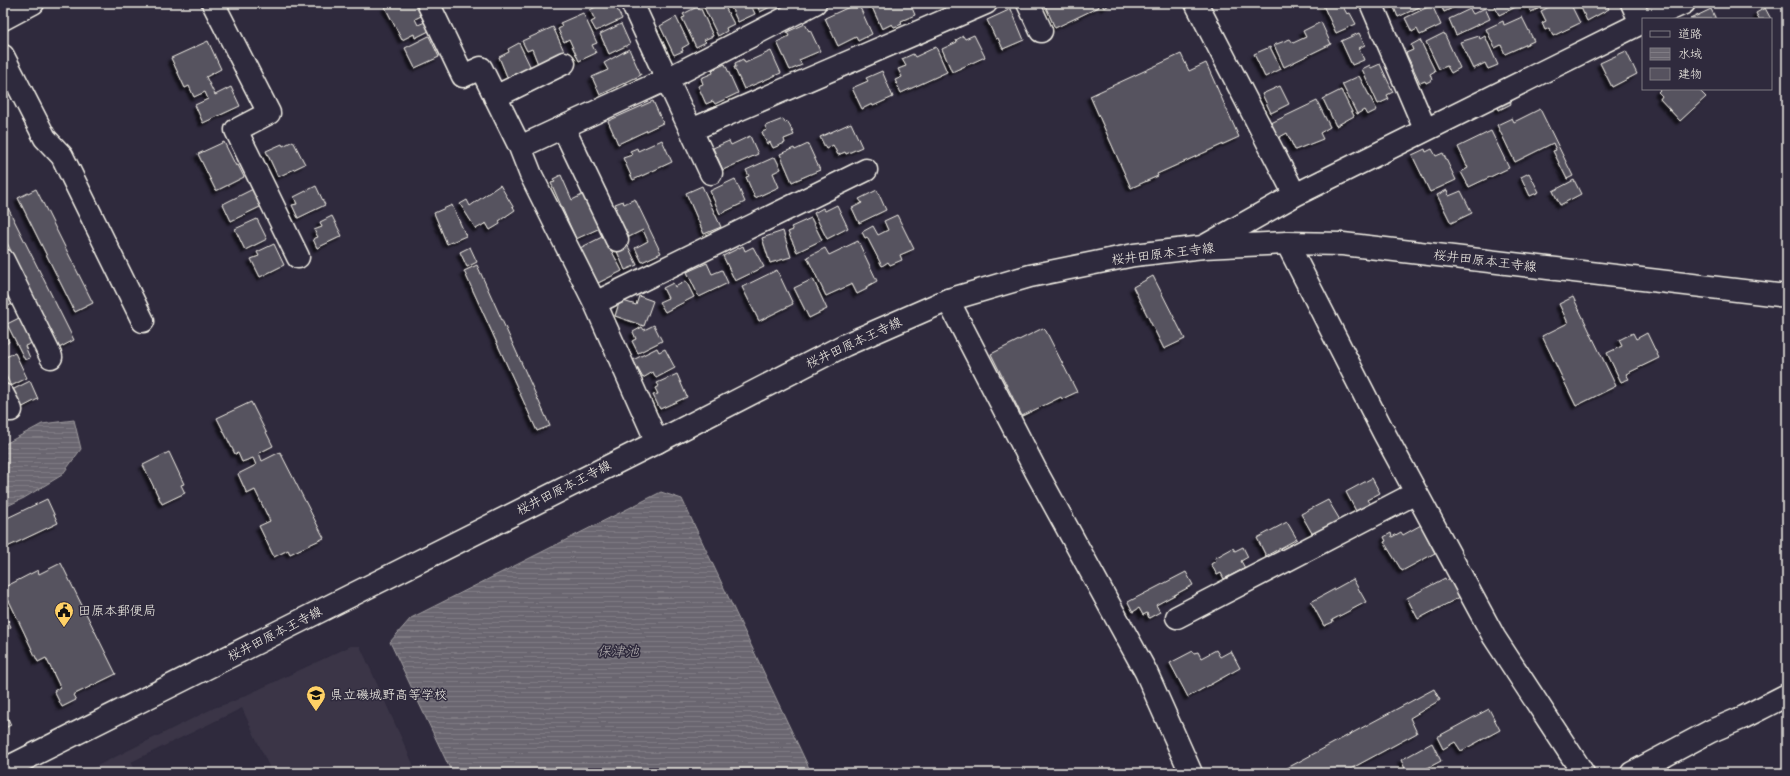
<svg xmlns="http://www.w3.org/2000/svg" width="1790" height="776" viewBox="0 0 1790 776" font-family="Pangolin,'Klee One',sans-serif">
<defs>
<pattern id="water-rules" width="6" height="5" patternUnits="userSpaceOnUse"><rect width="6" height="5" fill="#6a6670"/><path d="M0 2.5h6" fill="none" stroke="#807c84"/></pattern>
<filter id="shadow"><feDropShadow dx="-3.5" dy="3.5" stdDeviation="1" flood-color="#0009"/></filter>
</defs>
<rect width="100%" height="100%" fill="#2f2a3d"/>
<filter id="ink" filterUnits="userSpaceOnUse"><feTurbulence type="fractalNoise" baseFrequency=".025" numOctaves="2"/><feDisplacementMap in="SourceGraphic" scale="8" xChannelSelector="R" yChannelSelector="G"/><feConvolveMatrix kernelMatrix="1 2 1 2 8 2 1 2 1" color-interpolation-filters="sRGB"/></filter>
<g filter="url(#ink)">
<!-- built -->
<path fill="#3b3647" d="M 351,646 L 360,646 L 417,773 L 272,773 L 242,708 L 131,762 L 137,773 L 83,773 L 214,708 L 232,702 Z"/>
<!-- water -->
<path fill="url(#water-rules)" stroke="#a19ea0" d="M 74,420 L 81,449 L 62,475 L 24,498 L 3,508 L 3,445 L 42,424 Z
M 661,492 L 682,499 L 809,768 L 806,773 L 452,773 L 390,642 L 411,618 Z"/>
<!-- building -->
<path fill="#56525f" stroke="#f4f1e8" filter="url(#shadow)" d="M 393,3 L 418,3 L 423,15 L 415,19 L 418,25 L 425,22 L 429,31 L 415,38 L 414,34 L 402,40 L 385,7 Z
M 603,3 L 614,3 L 622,19 L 596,31 L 591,22 L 595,20 L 590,10 Z
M 707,3 L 723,3 L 734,24 L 726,28 L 727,31 L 718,36 L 703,5 Z
M 729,3 L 750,3 L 755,14 L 738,22 Z
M 756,3 L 774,3 L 769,5 L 770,7 L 760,12 Z
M 858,3 L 872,34 L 858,41 L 856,37 L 838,46 L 825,18 Z
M 875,3 L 910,3 L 915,15 L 901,21 L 902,24 L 894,27 L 892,24 L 882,29 L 871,5 Z
M 941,3 L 952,3 L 952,4 L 944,7 Z
M 1044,3 L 1097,3 L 1099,7 L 1055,28 Z
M 1101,3 L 1113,3 L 1104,8 Z
M 1322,3 L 1341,3 L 1347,14 L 1350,13 L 1356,24 L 1336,33 Z
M 1396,3 L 1428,3 L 1398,17 L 1393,5 Z
M 1440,3 L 1459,3 L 1459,5 L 1444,12 Z
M 1493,3 L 1514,3 L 1516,7 L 1499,15 Z
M 1522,3 L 1548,3 L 1548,4 L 1531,12 L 1528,6 L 1524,8 Z
M 1552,3 L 1570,3 L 1580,23 L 1553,36 L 1549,28 L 1545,30 L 1542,23 L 1546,21 L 1541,11 L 1553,5 Z
M 1579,3 L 1606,3 L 1609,9 L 1587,21 Z
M 1432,5 L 1441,25 L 1420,35 L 1417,29 L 1412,32 L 1405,18 Z
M 697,7 L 699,10 L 701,9 L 713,36 L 704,40 L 706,42 L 696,47 L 682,18 L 685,17 L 683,14 Z
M 1485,8 L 1490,19 L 1456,35 L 1449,19 L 1470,9 L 1473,14 Z
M 1765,8 L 1771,19 L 1759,19 L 1756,13 Z
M 1011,9 L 1024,40 L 1003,49 L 998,38 L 996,39 L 987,20 Z
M 1711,9 L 1716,19 L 1690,19 Z
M 583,13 L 597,43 L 592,45 L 596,53 L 579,61 L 569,39 L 564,42 L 558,29 L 562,27 L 560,23 Z
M 676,17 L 689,44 L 682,48 L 683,51 L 674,55 L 660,26 Z
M 1522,17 L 1534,41 L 1505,54 L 1501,45 L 1495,48 L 1486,29 L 1503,21 L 1504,25 Z
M 1321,22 L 1331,44 L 1284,67 L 1274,45 L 1290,39 L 1293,43 L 1306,37 L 1303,31 Z
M 621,24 L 630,44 L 609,54 L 600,34 Z
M 805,24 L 809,31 L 810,30 L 820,51 L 799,60 L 802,65 L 790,70 L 777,42 L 789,36 L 787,32 Z
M 553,27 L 564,51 L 538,64 L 532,49 L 527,51 L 522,41 Z
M 1359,33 L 1365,45 L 1359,48 L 1364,60 L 1352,65 L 1341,41 Z
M 1444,33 L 1460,68 L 1451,73 L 1447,66 L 1439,69 L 1426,42 Z
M 974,35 L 985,57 L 952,72 L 942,49 L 957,42 L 956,40 L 963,36 L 965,39 Z
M 429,36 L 439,57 L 415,68 L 405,48 Z
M 1479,36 L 1480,39 L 1485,36 L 1498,65 L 1488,69 L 1485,63 L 1473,69 L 1460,42 Z
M 1420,40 L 1435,71 L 1430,74 L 1432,80 L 1426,83 L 1425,81 L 1420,83 L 1406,53 L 1413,50 L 1411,45 Z
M 208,41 L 221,69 L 206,77 L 215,95 L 231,87 L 240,106 L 203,123 L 195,105 L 208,99 L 205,92 L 194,97 L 189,86 L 185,88 L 171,58 Z
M 519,43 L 531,68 L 508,79 L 499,57 L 509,52 L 508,49 Z
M 936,47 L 947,72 L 901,93 L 895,80 L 902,77 L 898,69 L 906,66 L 902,59 L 913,54 L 915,57 Z
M 1270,47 L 1281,69 L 1265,77 L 1254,54 Z
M 629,49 L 641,75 L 600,95 L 592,77 L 608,70 L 604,63 Z
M 771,51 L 781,73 L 744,89 L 734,67 L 736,67 L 735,63 L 743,59 L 745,63 Z
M 1626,51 L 1637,74 L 1612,87 L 1600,63 Z
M 1181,54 L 1189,71 L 1206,63 L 1239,137 L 1157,174 L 1158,176 L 1131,188 L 1090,96 Z
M 725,64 L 738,93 L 715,104 L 713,101 L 706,104 L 698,86 L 703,84 L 701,78 L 713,73 L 712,70 Z
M 1380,64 L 1393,92 L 1387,95 L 1389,99 L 1378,104 L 1362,69 L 1370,65 L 1371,68 Z
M 882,71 L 893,97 L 873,106 L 872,104 L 862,109 L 852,88 L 868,81 L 866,78 Z
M 1359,76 L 1377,110 L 1367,115 L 1364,110 L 1357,114 L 1342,84 Z
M 1280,86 L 1289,104 L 1271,113 L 1262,94 Z
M 1661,89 L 1698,89 L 1706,97 L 1680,121 L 1660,99 L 1662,96 L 1658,92 Z
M 1341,90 L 1354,116 L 1336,126 L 1323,99 Z
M 1508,97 L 1511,104 L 1499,110 L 1496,103 Z
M 653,101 L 663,123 L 618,144 L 608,121 Z
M 1317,101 L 1330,127 L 1320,133 L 1323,139 L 1295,150 L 1287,133 L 1278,138 L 1271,123 Z
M 1540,109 L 1573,176 L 1567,179 L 1553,151 L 1556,150 L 1553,143 L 1515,162 L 1497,125 L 1512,118 L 1514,122 Z
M 783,119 L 785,123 L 788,122 L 794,135 L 784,139 L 785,143 L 773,148 L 770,142 L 767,144 L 762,132 L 767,130 L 765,126 Z
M 851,123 L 862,147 L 846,154 L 845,152 L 838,155 L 833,145 L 826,149 L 820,137 Z
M 1491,131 L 1509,168 L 1469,187 L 1461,172 L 1468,168 L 1458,147 Z
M 750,136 L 758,154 L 723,170 L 713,148 L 729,141 L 731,145 Z
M 662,140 L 672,162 L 633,180 L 623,158 L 632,155 L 630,151 L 637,148 L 638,151 Z
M 293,141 L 305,164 L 278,177 L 266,151 L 282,144 L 283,146 Z
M 224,142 L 236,166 L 238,165 L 244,177 L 216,191 L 198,154 Z
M 808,144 L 820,170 L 792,182 L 780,154 L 794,148 L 795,150 Z
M 1425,149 L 1426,152 L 1432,149 L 1436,156 L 1443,153 L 1456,180 L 1430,192 L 1412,155 Z
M 775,157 L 781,169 L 773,173 L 779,187 L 755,198 L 746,177 L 749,176 L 746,170 Z
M 1529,173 L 1539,192 L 1530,196 L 1521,177 Z
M 561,175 L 572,200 L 584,194 L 600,228 L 576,239 L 551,183 L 555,182 L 553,179 Z
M 735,179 L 745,202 L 720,214 L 710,191 Z
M 1574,180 L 1581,194 L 1560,205 L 1553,191 Z
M 500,185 L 515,210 L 499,221 L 500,224 L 490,230 L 486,223 L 476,229 L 460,204 L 467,200 L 470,206 Z
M 316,186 L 325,205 L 298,218 L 292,205 L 297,204 L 294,197 Z
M 702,186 L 721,227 L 704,234 L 686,193 Z
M 36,189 L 93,303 L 75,312 L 18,198 Z
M 253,189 L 262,206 L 231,221 L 223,204 Z
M 877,190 L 886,210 L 859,223 L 852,208 L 862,203 L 859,199 Z
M 1447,190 L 1449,196 L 1461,191 L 1472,213 L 1451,223 L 1437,195 Z
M 3,198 L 74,340 L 59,348 L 3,235 Z
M 635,199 L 661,253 L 642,262 L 635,248 L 648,241 L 643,230 L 627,238 L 614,209 L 617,208 L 615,204 L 623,201 L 624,204 Z
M 452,205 L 466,236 L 447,244 L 434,213 Z
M 837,205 L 848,228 L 827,239 L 814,213 L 823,208 L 825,211 Z
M 897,215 L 914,249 L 900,255 L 902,260 L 890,265 L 888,262 L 882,266 L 867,237 L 865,238 L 862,232 L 873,226 L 878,235 L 888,230 L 884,221 Z
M 332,216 L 342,236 L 317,248 L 313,239 L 318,237 L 314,230 L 322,227 L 320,222 Z
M 811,218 L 822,240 L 797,252 L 788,232 L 793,230 L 791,227 Z
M 257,219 L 267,239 L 245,250 L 235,229 Z
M 783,231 L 791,257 L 770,263 L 762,238 Z
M 604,236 L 622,271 L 598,283 L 580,248 Z
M 858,241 L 877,281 L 866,287 L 867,289 L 857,294 L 852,284 L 826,296 L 807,257 L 825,248 L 829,255 Z
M 274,244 L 284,265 L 260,277 L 251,259 L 259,256 L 257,252 Z
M 627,244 L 637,265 L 625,270 L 616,249 Z
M 743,246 L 745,251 L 753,247 L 764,267 L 735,281 L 723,256 Z
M 470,247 L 477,262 L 467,267 L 460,252 Z
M 707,263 L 712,274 L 722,270 L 728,283 L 699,297 L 687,272 Z
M 477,265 L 550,426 L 537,431 L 464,271 Z
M 777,270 L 793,304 L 759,321 L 742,287 Z
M 1153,276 L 1185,339 L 1164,349 L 1133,287 Z
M 3,278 L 15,303 L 3,308 Z
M 813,279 L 827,309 L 809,318 L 794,288 Z
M 686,281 L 694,297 L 665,312 L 659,302 L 668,298 L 663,288 L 673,283 L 675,287 Z
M 639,296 L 653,301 L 644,326 L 615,316 L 620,300 L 636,305 Z
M 1573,297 L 1616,386 L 1576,406 L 1542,336 L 1568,323 L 1559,304 Z
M 21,317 L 32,343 L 25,346 L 30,358 L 25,360 L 7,324 Z
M 654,325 L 662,341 L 638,353 L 632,341 L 636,339 L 633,332 L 642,327 L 644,330 Z
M 1043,328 L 1046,331 L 1077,392 L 1062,399 L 1061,397 L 1022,416 L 991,354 Z
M 3,330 L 9,342 L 3,346 Z
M 1633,333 L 1636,339 L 1647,333 L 1659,358 L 1626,374 L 1629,379 L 1621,382 L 1607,353 L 1622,346 L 1619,340 Z
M 657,348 L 659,352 L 665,349 L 675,368 L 656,378 L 653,372 L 643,378 L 633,360 Z
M 15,353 L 27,378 L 11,386 L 3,370 L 3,358 Z
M 677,374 L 687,397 L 660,409 L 653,395 L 658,394 L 655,388 L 659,386 L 657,383 Z
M 30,381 L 38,399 L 15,411 L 12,390 Z
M 251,402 L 273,446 L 259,453 L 262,461 L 280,452 L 324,538 L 290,554 L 288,550 L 274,557 L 259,526 L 270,521 L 255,490 L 247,494 L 238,474 L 256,465 L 253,458 L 242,462 L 238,453 L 235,454 L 217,418 Z
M 169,452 L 184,484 L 181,485 L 185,493 L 162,504 L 143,465 Z
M 1372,478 L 1380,493 L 1367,500 L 1370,504 L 1356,511 L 1346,492 Z
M 47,499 L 58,523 L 3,549 L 3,520 Z
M 1328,500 L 1340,520 L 1313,535 L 1301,514 Z
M 1287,522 L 1297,539 L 1266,556 L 1257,538 Z
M 1421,525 L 1435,553 L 1402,571 L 1384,542 L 1386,541 L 1384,537 L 1391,533 L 1392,537 L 1401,532 L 1403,535 Z
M 1243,547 L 1248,557 L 1241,561 L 1245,568 L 1224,579 L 1221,573 L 1217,575 L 1211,564 L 1216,561 L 1215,558 L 1233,548 L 1235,551 Z
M 61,563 L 116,674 L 73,695 L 76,700 L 62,707 L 54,691 L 60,687 L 46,658 L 38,662 L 3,588 L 38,570 L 39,574 Z
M 1186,572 L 1193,585 L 1156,605 L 1160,612 L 1149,618 L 1147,613 L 1143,615 L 1139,608 L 1133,612 L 1128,602 Z
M 1445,578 L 1446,581 L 1450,578 L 1460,597 L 1418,619 L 1407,598 Z
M 1353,579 L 1366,602 L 1332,620 L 1333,622 L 1324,626 L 1311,602 Z
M 3,609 L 11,627 L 3,631 Z
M 1216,650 L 1220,657 L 1231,651 L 1240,668 L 1188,697 L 1170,663 L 1193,651 L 1194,653 L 1198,652 L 1201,658 Z
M 1434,689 L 1440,700 L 1410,718 L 1417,733 L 1343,773 L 1278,773 Z
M 3,708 L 11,725 L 3,729 Z
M 1489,709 L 1500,730 L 1461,751 L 1455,742 L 1443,749 L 1437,737 Z
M 1432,743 L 1441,761 L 1418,773 L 1407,773 L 1401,760 Z
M 1559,768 L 1562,773 L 1550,773 Z"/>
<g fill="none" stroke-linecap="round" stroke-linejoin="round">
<defs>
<path id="minor" d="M 213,3 L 269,113 L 236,130 L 298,257
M 428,3 L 463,76 L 481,68 L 520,147
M 632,3 L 667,79 L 520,147 L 531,175 L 595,303 L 657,442
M 1028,3 L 1041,31
M 1196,3 L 1295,195
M 1371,3 L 1425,129
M 1632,3 L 1641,23
M 3,19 L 33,3
M 1649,19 L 1684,3
M 3,56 L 45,138 L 62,156 L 143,321
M 495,97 L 564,63
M 563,127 L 617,240
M 691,130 L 986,3
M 711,173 L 667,79 L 815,3
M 1287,243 L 1384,433 L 1494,637 L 1583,773
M 1203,247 L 1295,195 L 1643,22
M 3,260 L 51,357
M 948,300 L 1037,473 L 1146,672 L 1191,773
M 595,303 L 866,170
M 3,395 L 11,410
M 1177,617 L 1416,493
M 1632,773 L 1711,731 L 1744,717 L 1787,695"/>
<path id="primary" d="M 3,770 L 657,442 L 845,345 L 948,300 L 1030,276 L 1134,255 L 1203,247 L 1287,243 L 1343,244 L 1787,296"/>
</defs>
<!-- minor casing -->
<use href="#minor" stroke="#f4f1e8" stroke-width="25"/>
<!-- primary casing -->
<use href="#primary" stroke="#f4f1e8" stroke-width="25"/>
<!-- minor -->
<use href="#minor" stroke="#2f2a3d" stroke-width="22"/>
<!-- primary -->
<use href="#primary" stroke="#2f2a3d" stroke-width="22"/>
</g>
</g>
<!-- icons -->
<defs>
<symbol id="civic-pin" viewBox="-11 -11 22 30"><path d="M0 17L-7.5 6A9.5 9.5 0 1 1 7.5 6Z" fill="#ffd166" stroke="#2f2a3d"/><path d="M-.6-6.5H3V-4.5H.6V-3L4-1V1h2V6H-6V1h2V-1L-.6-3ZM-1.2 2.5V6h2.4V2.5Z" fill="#111"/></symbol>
<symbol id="school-pin" viewBox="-11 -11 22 30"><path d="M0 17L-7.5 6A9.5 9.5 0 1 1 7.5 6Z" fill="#ffd166" stroke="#2f2a3d"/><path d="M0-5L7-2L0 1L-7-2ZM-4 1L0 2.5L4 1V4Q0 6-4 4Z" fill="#111"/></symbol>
</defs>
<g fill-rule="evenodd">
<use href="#civic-pin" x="53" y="600" width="22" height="30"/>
<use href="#school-pin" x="305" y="684" width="22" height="30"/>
</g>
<g text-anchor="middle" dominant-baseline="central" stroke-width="3" stroke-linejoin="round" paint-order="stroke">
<!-- street labels -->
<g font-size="13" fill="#f4f1e8" stroke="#2f2a3d">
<text transform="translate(1163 254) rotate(-7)">桜井田原本王寺線</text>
<text transform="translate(1485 261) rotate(7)">桜井田原本王寺線</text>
<text transform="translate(854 343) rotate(-25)">桜井田原本王寺線</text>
<text transform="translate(564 488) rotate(-27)">桜井田原本王寺線</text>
<text transform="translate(275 634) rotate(-27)">桜井田原本王寺線</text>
</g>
<!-- poi labels -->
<g font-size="13" fill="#f4f1e8" stroke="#2f2a3d" text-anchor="start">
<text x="78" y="611">田原本郵便局</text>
<text x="330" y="695">県立磯城野高等学校</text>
</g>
<!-- water labels -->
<g font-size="14" font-style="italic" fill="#b6b2b2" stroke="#2f2a3d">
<text x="618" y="651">保津池</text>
</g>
</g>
<!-- margin -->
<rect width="1790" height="776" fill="none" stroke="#2f2a3d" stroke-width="16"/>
<rect x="8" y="8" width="1774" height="760" fill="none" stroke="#f4f1e8" stroke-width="1.5" filter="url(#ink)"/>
<!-- legend -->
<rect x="1642" y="18" width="130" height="72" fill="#2f2a3d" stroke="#7e7a81"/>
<rect x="1650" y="31" width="20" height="6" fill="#2f2a3d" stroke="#7e7a81"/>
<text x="1678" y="38" font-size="12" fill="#f4f1e8">道路</text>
<rect x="1650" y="48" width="20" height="12" fill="url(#water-rules)" stroke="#7e7a81"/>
<text x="1678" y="58" font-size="12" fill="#f4f1e8">水域</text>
<rect x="1650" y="68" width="20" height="12" fill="#56525f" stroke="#7e7a81"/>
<text x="1678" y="78" font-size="12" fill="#f4f1e8">建物</text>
</svg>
